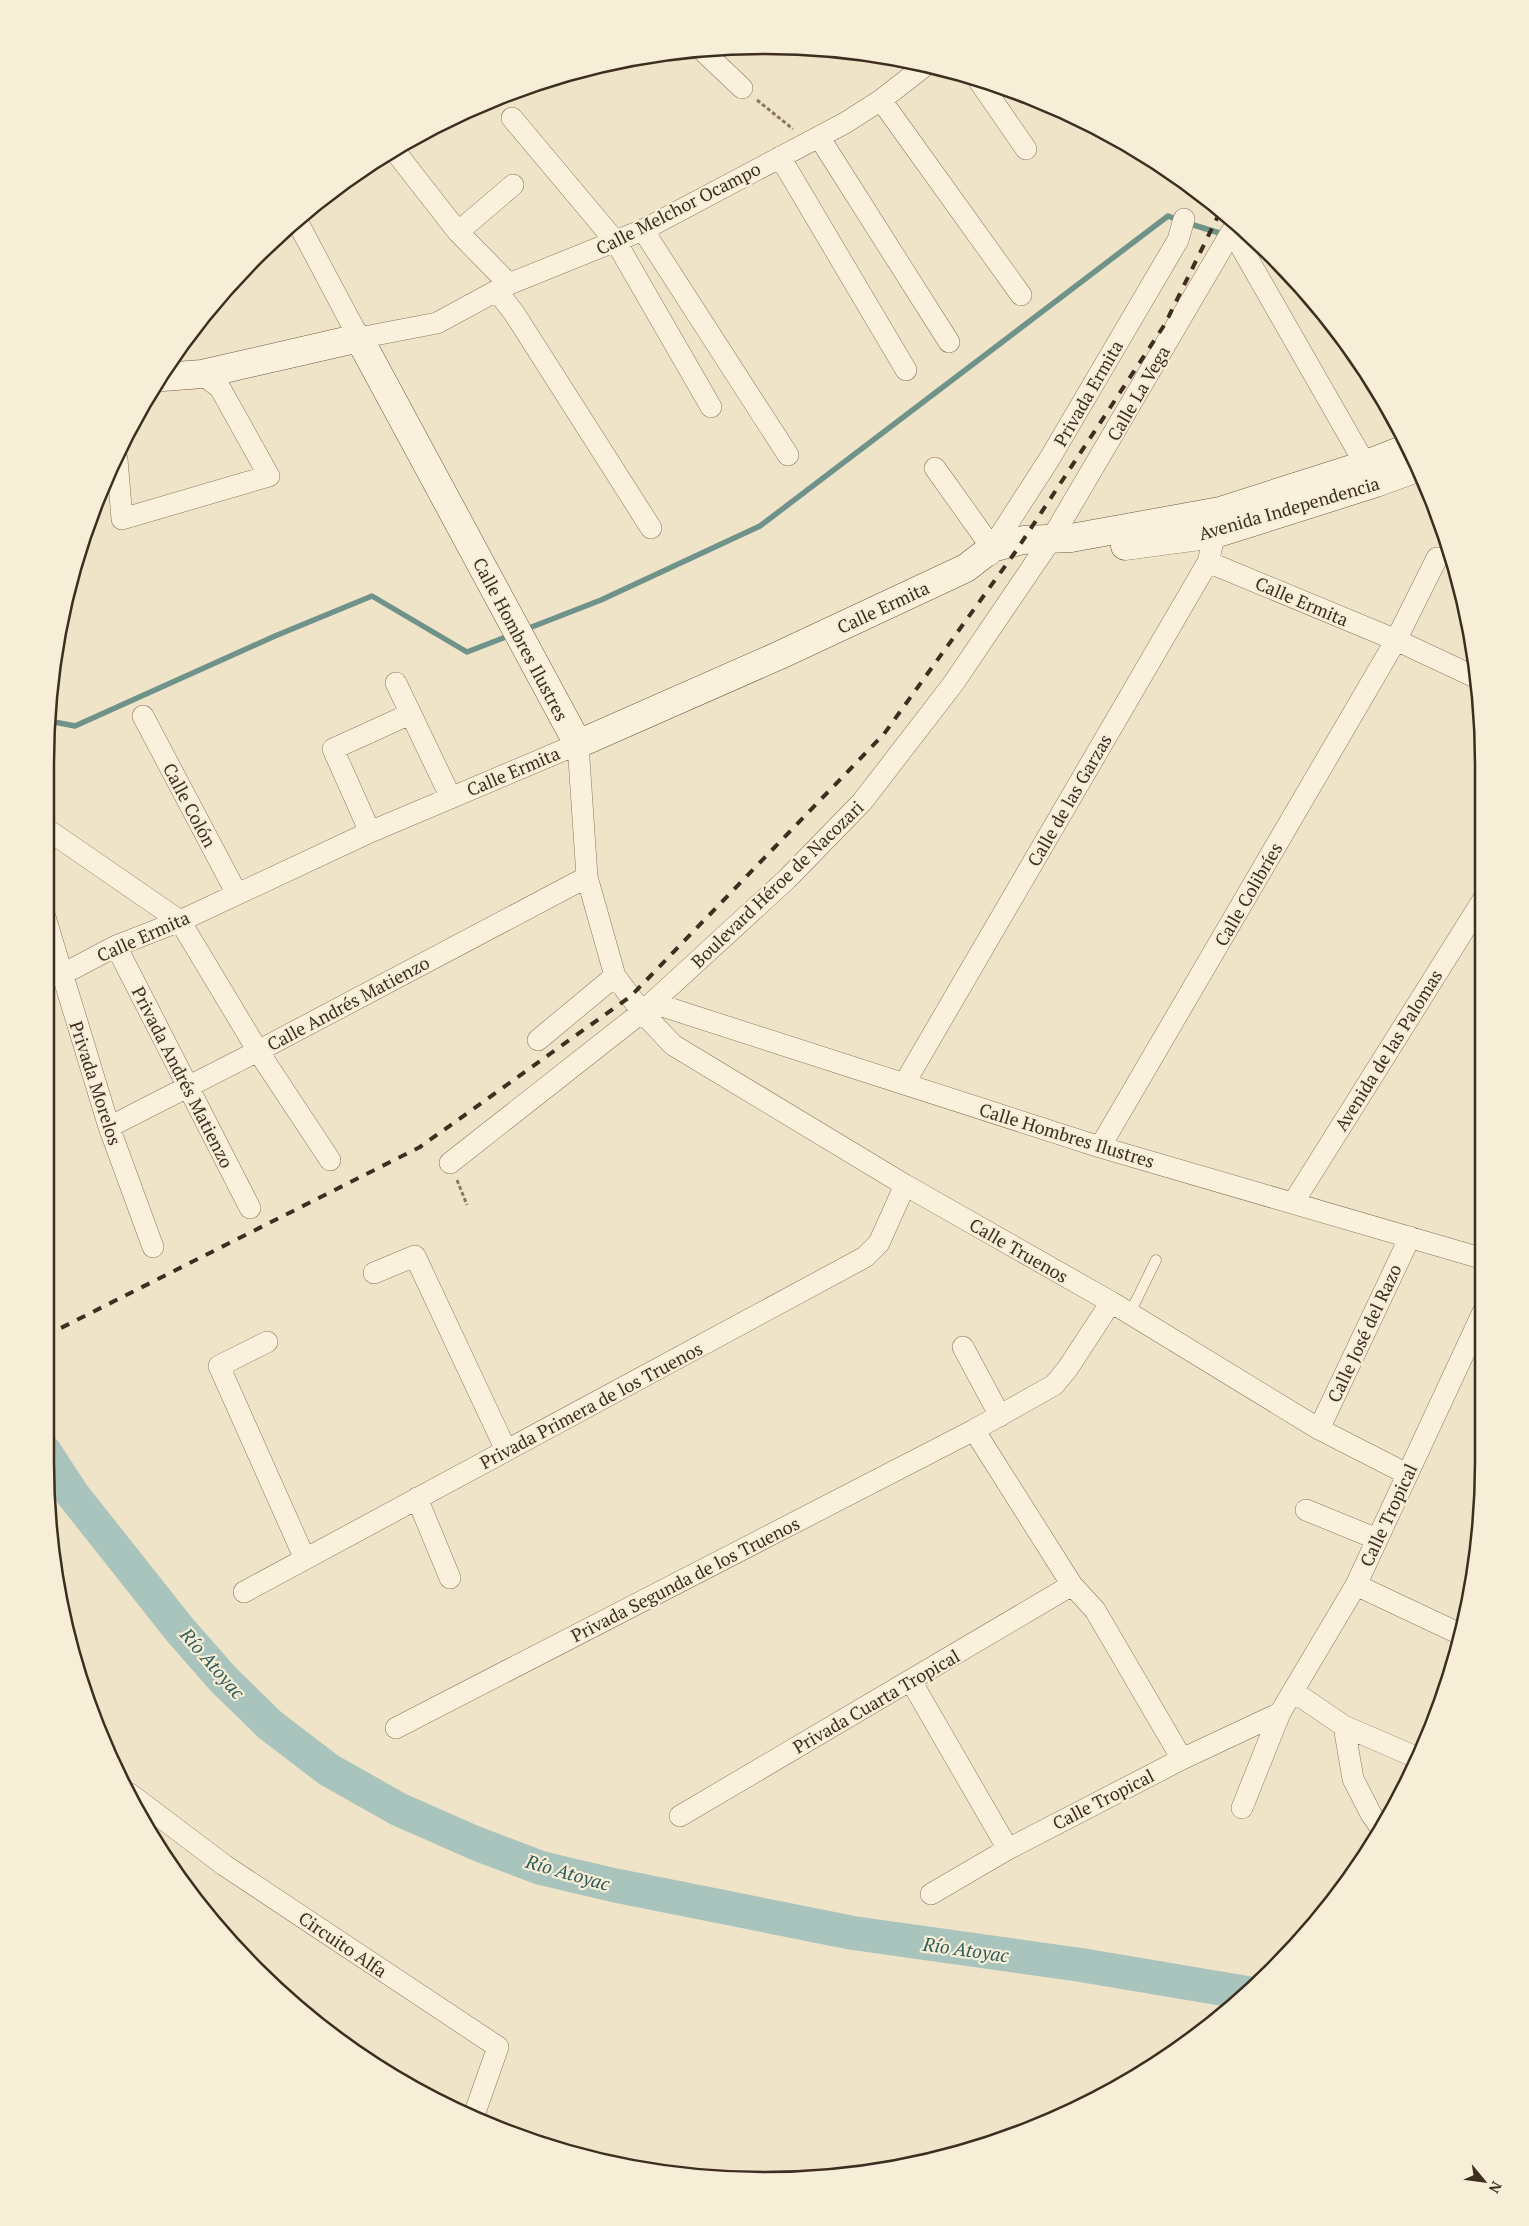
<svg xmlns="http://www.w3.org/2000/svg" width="1529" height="2226" viewBox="0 0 1529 2226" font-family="'PT Serif',serif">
<rect width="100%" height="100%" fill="#f0e4c8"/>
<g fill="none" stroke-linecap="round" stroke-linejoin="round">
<!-- stream -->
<path stroke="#6f938a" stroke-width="5.5" d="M 1187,223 L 1226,235
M 524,630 L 601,600 L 760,526 L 1168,216 L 1178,220
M 49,721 L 75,726 L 275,636 L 372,596 L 467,652 L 511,635"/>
<!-- river -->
<path stroke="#a9c4bc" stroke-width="34" d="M 45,1452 L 73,1495 L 180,1630 L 223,1679 L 270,1725 L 329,1770 L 398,1809 L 475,1843 L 541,1868 L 613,1885 L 853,1933 L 1081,1965 L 1247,1993"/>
<defs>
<path id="lane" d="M 1130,1313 L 1156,1260"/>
<path id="street" d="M 703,51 L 742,88
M 979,81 L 1026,149
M 881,100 L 1021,295
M 512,118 L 616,242 L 711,407
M 819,137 L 949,342
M 394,150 L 458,232 L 509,284
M 780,157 L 906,370
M 297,221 L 359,338 L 437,323 L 509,284 L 643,230 L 845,123 L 881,100 L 926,65
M 643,230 L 788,455
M 1232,231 L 1372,476
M 458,232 L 513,185
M 497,291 L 514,313 L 651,528
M 117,459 L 122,519 L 269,476 L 220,388 L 202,374
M 935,468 L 992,548
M 990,555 L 992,548 L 1050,458 L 1178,240 L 1184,219
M 1208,562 L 1396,640 L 1475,677
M 396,683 L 451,798
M 143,716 L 237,894
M 45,828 L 180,921 L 258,1051 L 330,1160
M 370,832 L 333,749 L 410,714
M 45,917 L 109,1127 L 153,1247
M 116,946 L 250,1208
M 61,975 L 116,946 L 180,921 L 370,832 L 578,744 L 587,877 L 615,976 L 642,1012 L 673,1045 L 905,1185 L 1111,1302 L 1319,1429 L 1407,1474
M 653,1003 L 1100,1147 L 1484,1259
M 538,1040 L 615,976
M 904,1084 L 1208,562 L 1218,521
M 109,1127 L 258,1051 L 587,877
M 1100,1147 L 1396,640 L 1437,558
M 450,1163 L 642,1012 L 787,879 L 862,802 L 953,684 L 1052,538 L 1232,231
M 1293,1203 L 1484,898
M 374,1273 L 415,1256 L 506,1450
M 267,1342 L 219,1366 L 305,1559
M 963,1347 L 1000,1416
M 1319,1429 L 1410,1237
M 974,1430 L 1072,1585 L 1095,1610 L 1182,1759
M 417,1498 L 450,1578
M 1306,1510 L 1377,1539
M 1356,1585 L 1460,1634
M 244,1592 L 865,1257 L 879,1243 L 905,1185
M 911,1681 L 1008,1849
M 1294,1692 L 1344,1726 L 1418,1758
M 1344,1726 L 1353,1779 L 1371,1814 L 1381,1828
M 396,1728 L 974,1430 L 1054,1385 L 1068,1368 L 1111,1302
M 130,1794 L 224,1865 L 498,2047 L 473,2118
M 1242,1808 L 1280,1713 L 1356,1585 L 1484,1310
M 680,1816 L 1072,1585
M 931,1894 L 1008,1849 L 1182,1759 L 1280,1713"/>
<path id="secondary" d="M 163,377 L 202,374 L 359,338 L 578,744 L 780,655 L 966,568 L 992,548 L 1023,540 L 1071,538 L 1220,511 L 1364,465 L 1410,447
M 1125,546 L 1215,534 L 1376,483 L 1417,468"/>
</defs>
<!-- lane casing -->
<use href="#lane" stroke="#8d765c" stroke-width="11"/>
<!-- street casing -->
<use href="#street" stroke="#8d765c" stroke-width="22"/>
<!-- secondary casing -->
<use href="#secondary" stroke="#6f573f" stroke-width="29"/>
<!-- path -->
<path stroke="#8d765c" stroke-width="3" stroke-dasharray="4 2.5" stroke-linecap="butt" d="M 757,100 L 793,129
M 457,1180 L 467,1205"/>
<!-- lane -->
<use href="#lane" stroke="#faf1dc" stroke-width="10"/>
<!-- street -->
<use href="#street" stroke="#faf1dc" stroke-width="21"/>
<!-- secondary -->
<use href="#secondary" stroke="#faf1dc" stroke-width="28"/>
<!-- rail -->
<path stroke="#3d2e20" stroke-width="4" stroke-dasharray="9 9" stroke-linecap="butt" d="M 45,1336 L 420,1147 L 631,996 L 884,734 L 1016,551 L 1165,324 L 1220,212"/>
</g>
<g text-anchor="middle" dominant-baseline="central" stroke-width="4.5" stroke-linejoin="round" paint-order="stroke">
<!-- street labels -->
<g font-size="18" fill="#3d2e20" stroke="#f7eed8">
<text transform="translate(678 208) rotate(-27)">Calle Melchor Ocampo</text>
<text transform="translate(1088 393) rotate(-60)">Privada Ermita</text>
<text transform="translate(1138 393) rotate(-60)">Calle La Vega</text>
<text transform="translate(1289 508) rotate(-16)">Avenida Independencia</text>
<text transform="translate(1302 601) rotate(23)">Calle Ermita</text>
<text transform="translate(883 607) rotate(-25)">Calle Ermita</text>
<text transform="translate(521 639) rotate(62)">Calle Hombres Ilustres</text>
<text transform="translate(513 771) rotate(-23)">Calle Ermita</text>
<text transform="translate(1069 800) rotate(-60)">Calle de las Garzas</text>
<text transform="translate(190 805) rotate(62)">Calle Colón</text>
<text transform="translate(777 884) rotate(-44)">Boulevard Héroe de Nacozari</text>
<text transform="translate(1248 894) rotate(-60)">Calle Colibríes</text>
<text transform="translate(143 936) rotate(-24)">Calle Ermita</text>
<text transform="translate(348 1003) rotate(-28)">Calle Andrés Matienzo</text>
<text transform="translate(1388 1050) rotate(-58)">Avenida de las Palomas</text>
<text transform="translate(183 1077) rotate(63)">Privada Andrés Matienzo</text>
<text transform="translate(96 1083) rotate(72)">Privada Morelos</text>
<text transform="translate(1067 1135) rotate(17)">Calle Hombres Ilustres</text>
<text transform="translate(1019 1250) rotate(30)">Calle Truenos</text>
<text transform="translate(1364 1333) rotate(-65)">Calle José del Razo</text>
<text transform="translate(591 1405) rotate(-28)">Privada Primera de los Truenos</text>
<text transform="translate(1388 1515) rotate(-65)">Calle Tropical</text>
<text transform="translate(685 1579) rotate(-27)">Privada Segunda de los Truenos</text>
<text transform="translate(876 1701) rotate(-30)">Privada Cuarta Tropical</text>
<text transform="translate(1103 1799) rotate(-27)">Calle Tropical</text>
<text transform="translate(343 1944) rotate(34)">Circuito Alfa</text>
</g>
<!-- water labels -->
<g font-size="19" font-style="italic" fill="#2f5d5a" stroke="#f7eed8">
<text transform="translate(213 1663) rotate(49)">Río Atoyac</text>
<text transform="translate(568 1872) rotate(16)">Río Atoyac</text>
<text transform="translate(966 1949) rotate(8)">Río Atoyac</text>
</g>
</g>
<!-- crop -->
<path d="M0 0H1529V2226H0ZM764 54H765A710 710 0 0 1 1475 764V1462A710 710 0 0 1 765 2172H764A710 710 0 0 1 54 1462V764A710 710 0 0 1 764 54Z" fill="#f7eed8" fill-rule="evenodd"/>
<path fill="none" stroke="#3d2e20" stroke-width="2.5" d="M764 54H765A710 710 0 0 1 1475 764V1462A710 710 0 0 1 765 2172H764A710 710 0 0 1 54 1462V764A710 710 0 0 1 764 54Z"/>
<!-- north arrow -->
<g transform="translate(1484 2181) rotate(119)" stroke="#f7eed8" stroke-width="4" paint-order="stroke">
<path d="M0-4L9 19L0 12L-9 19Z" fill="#3d2e20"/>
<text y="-8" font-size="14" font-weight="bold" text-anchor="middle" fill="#3d2e20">N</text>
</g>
</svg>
